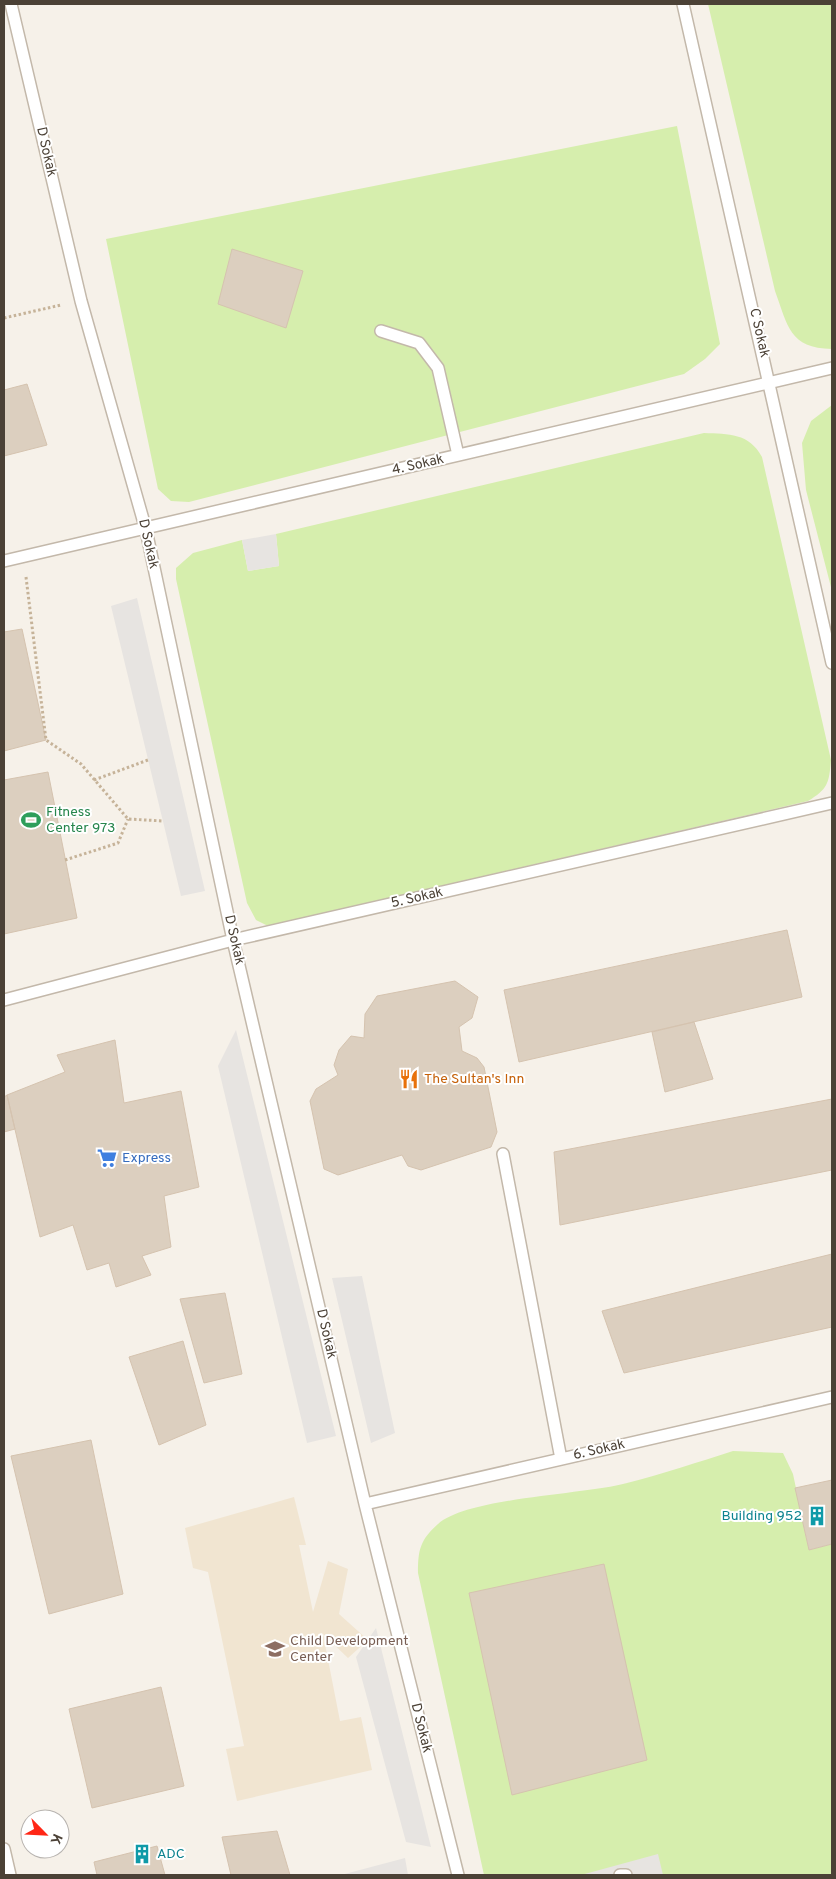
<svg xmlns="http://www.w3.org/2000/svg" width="836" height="1879" viewBox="0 0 836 1879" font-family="Overpass,sans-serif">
<rect width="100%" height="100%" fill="#f6f1e9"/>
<!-- education -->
<path fill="#f1e5d1" d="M 294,1497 L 306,1545 L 299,1545 L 313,1612 L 328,1561 L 348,1569 L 339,1614 L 368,1640 L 348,1658 L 323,1634 L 340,1721 L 361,1717 L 372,1770 L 237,1801 L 226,1749 L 244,1746 L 208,1572 L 193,1568 L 185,1528 Z"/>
<!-- green -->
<path fill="#d6eead" d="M 708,4 L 832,4 L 832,349 C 789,348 788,326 775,291 Z
M 677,126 L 720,344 L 705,359 L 684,374 L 189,502 L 171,501 L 158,489 L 106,239 Z
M 832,405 L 832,591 L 806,490 L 802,443 L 811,421 Z
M 704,433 C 729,434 749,433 762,457 L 831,760 C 829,783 828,789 808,801 L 268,926 L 256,920 L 247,903 L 176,579 L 176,568 L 193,553 L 242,540 L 248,571 L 279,566 L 276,534 Z
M 733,1451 L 783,1453 L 793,1474 L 809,1550 L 832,1544 L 832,1875 L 484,1875 L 418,1573 C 418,1550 420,1540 438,1524 C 469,1497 583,1495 627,1483 C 663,1474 698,1462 733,1451 Z"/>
<!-- parking -->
<path fill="#e7e4e1" d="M 276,534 L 279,566 L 248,571 L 242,540 Z
M 137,598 L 205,891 L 181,896 L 111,606 Z
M 236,1030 L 336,1436 L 307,1443 L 218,1066 Z
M 362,1276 L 395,1433 L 371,1443 L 332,1278 Z
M 376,1628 L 431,1847 L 406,1842 L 356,1657 Z
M 658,1854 L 663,1875 L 581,1875 Z
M 405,1858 L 408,1875 L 341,1875 Z"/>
<!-- building -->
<path fill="#dccfbf" stroke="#d5c3af" d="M 232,249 L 303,271 L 286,328 L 218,304 Z
M 27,384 L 47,445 L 4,456 L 4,390 Z
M 22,629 L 46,740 L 4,751 L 4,632 Z
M 48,772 L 77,918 L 4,934 L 4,780 Z
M 787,930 L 802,997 L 519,1062 L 504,990 Z
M 455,981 L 478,997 L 472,1018 L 459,1027 L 462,1051 L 477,1058 L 484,1067 L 497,1132 L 491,1147 L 421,1170 L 408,1166 L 402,1155 L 338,1175 L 324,1169 L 310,1101 L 316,1089 L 338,1075 L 334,1065 L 339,1050 L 351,1036 L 364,1038 L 365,1014 L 377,996 Z
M 694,1022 L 713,1079 L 665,1092 L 652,1032 Z
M 115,1040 L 124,1103 L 181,1091 L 199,1187 L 164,1196 L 171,1247 L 142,1256 L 151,1275 L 116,1287 L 109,1263 L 87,1270 L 73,1225 L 40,1237 L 7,1095 L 65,1072 L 57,1055 Z
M 7,1095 L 15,1129 L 4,1132 L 4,1097 Z
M 832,1099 L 832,1170 L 560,1225 L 554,1152 Z
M 832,1254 L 832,1327 L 624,1373 L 602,1311 Z
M 225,1293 L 242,1374 L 204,1383 L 180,1299 Z
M 183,1341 L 206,1425 L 159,1445 L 129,1357 Z
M 91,1440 L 123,1594 L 49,1614 L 11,1456 Z
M 832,1480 L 832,1544 L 809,1550 L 795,1488 Z
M 604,1564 L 647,1760 L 512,1795 L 469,1593 Z
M 161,1687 L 184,1786 L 92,1808 L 69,1709 Z
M 277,1831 L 290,1875 L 231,1875 L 222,1837 Z
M 157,1846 L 165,1875 L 97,1875 L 94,1862 Z"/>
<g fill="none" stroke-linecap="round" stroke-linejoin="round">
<defs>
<path id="lane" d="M 11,4 L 81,301 L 146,530 L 233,940 L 365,1504 L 458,1875
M 683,4 L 832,663
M 381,331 L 419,343 L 438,368 L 458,455
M 4,561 L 832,368
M 4,1000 L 233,940 L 832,803
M 503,1154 L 561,1459
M 365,1504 L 832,1397
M 4,1849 L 10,1875
M 620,1875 L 626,1875"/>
</defs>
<!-- lane casing -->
<use href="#lane" stroke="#c3b8aa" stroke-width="14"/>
<!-- path -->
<path stroke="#c6b399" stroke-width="3" stroke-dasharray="2.5 2.5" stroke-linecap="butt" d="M 4,318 L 61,305
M 26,577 L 46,740 L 81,764 L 128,819 L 163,821
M 94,780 L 148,760
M 65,860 L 118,843 L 128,819"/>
<!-- lane -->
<use href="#lane" stroke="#fff" stroke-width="11"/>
</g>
<!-- icons -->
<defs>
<symbol id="stadium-bare" viewBox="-9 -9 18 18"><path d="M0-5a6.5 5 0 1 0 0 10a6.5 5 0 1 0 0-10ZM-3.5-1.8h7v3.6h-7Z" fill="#2e9e5b" stroke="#fff" stroke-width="2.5" paint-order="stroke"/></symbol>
<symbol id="restaurant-bare" viewBox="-9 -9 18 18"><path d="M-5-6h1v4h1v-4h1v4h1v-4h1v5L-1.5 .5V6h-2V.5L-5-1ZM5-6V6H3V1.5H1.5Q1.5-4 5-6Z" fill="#e8710a" stroke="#fff" stroke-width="2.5" paint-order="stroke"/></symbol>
<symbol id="supermarket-bare" viewBox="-9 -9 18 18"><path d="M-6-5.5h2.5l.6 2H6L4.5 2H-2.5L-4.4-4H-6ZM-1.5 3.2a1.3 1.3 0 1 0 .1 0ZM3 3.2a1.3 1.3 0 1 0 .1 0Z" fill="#3f7fe0" stroke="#fff" stroke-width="2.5" paint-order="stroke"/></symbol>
<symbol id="building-bare" viewBox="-9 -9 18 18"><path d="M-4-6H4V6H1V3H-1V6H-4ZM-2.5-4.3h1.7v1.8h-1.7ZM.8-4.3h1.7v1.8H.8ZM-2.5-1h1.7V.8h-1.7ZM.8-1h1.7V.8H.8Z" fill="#0f9aa8" stroke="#fff" stroke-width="2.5" paint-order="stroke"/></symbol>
<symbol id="school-bare" viewBox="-9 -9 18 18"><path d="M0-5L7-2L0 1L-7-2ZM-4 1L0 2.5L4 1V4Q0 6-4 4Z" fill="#8d6e63" stroke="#fff" stroke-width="2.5" paint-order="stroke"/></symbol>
</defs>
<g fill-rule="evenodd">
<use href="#stadium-bare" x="17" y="806" width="28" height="28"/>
<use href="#restaurant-bare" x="395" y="1065" width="28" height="28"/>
<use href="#supermarket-bare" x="93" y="1144" width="28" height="28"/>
<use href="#building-bare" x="803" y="1502" width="28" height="28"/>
<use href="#school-bare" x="261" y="1635" width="28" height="28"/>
<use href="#building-bare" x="128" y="1840" width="28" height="28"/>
</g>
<g text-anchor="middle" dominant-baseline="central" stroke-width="4" stroke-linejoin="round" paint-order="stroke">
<!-- street labels -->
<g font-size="14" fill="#4b4136" stroke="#fff">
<text transform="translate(46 152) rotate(77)">D Sokak</text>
<text transform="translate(759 333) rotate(77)">C Sokak</text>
<text transform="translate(418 465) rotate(-13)">4. Sokak</text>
<text transform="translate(148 544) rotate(77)">D Sokak</text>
<text transform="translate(417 898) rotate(-13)">5. Sokak</text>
<text transform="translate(234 940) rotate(77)">D Sokak</text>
<text transform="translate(326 1334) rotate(77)">D Sokak</text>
<text transform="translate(599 1450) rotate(-13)">6. Sokak</text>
<text transform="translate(421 1728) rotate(76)">D Sokak</text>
</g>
<!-- leisure labels -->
<g font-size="14" fill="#27864d" stroke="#fff" text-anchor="start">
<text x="46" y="812">Fitness<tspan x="46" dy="16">Center 973</tspan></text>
</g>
<!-- food labels -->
<g font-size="14" fill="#c56008" stroke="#fff" text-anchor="start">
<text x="424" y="1079">The Sultan's Inn</text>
</g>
<!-- shop labels -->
<g font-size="14" fill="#366cbe" stroke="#fff" text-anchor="start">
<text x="122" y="1158">Express</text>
</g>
<!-- culture labels -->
<g font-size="14" fill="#0d838f" stroke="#fff" text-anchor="end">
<text x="802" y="1516">Building 952</text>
<text x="157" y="1854" text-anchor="start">ADC</text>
</g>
<!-- education labels -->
<g font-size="14" fill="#785e54" stroke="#fff" text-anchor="start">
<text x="290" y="1641">Child Development<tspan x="290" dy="16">Center</tspan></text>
</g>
</g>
<!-- border -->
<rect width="836" height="1879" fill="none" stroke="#4b4136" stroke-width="10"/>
<!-- north arrow -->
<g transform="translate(45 1834) rotate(114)"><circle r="24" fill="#ffffff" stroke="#b7b3af"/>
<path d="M0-4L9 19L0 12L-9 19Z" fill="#ff2716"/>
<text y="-8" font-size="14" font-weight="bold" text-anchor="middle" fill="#4b4136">K</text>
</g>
</svg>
